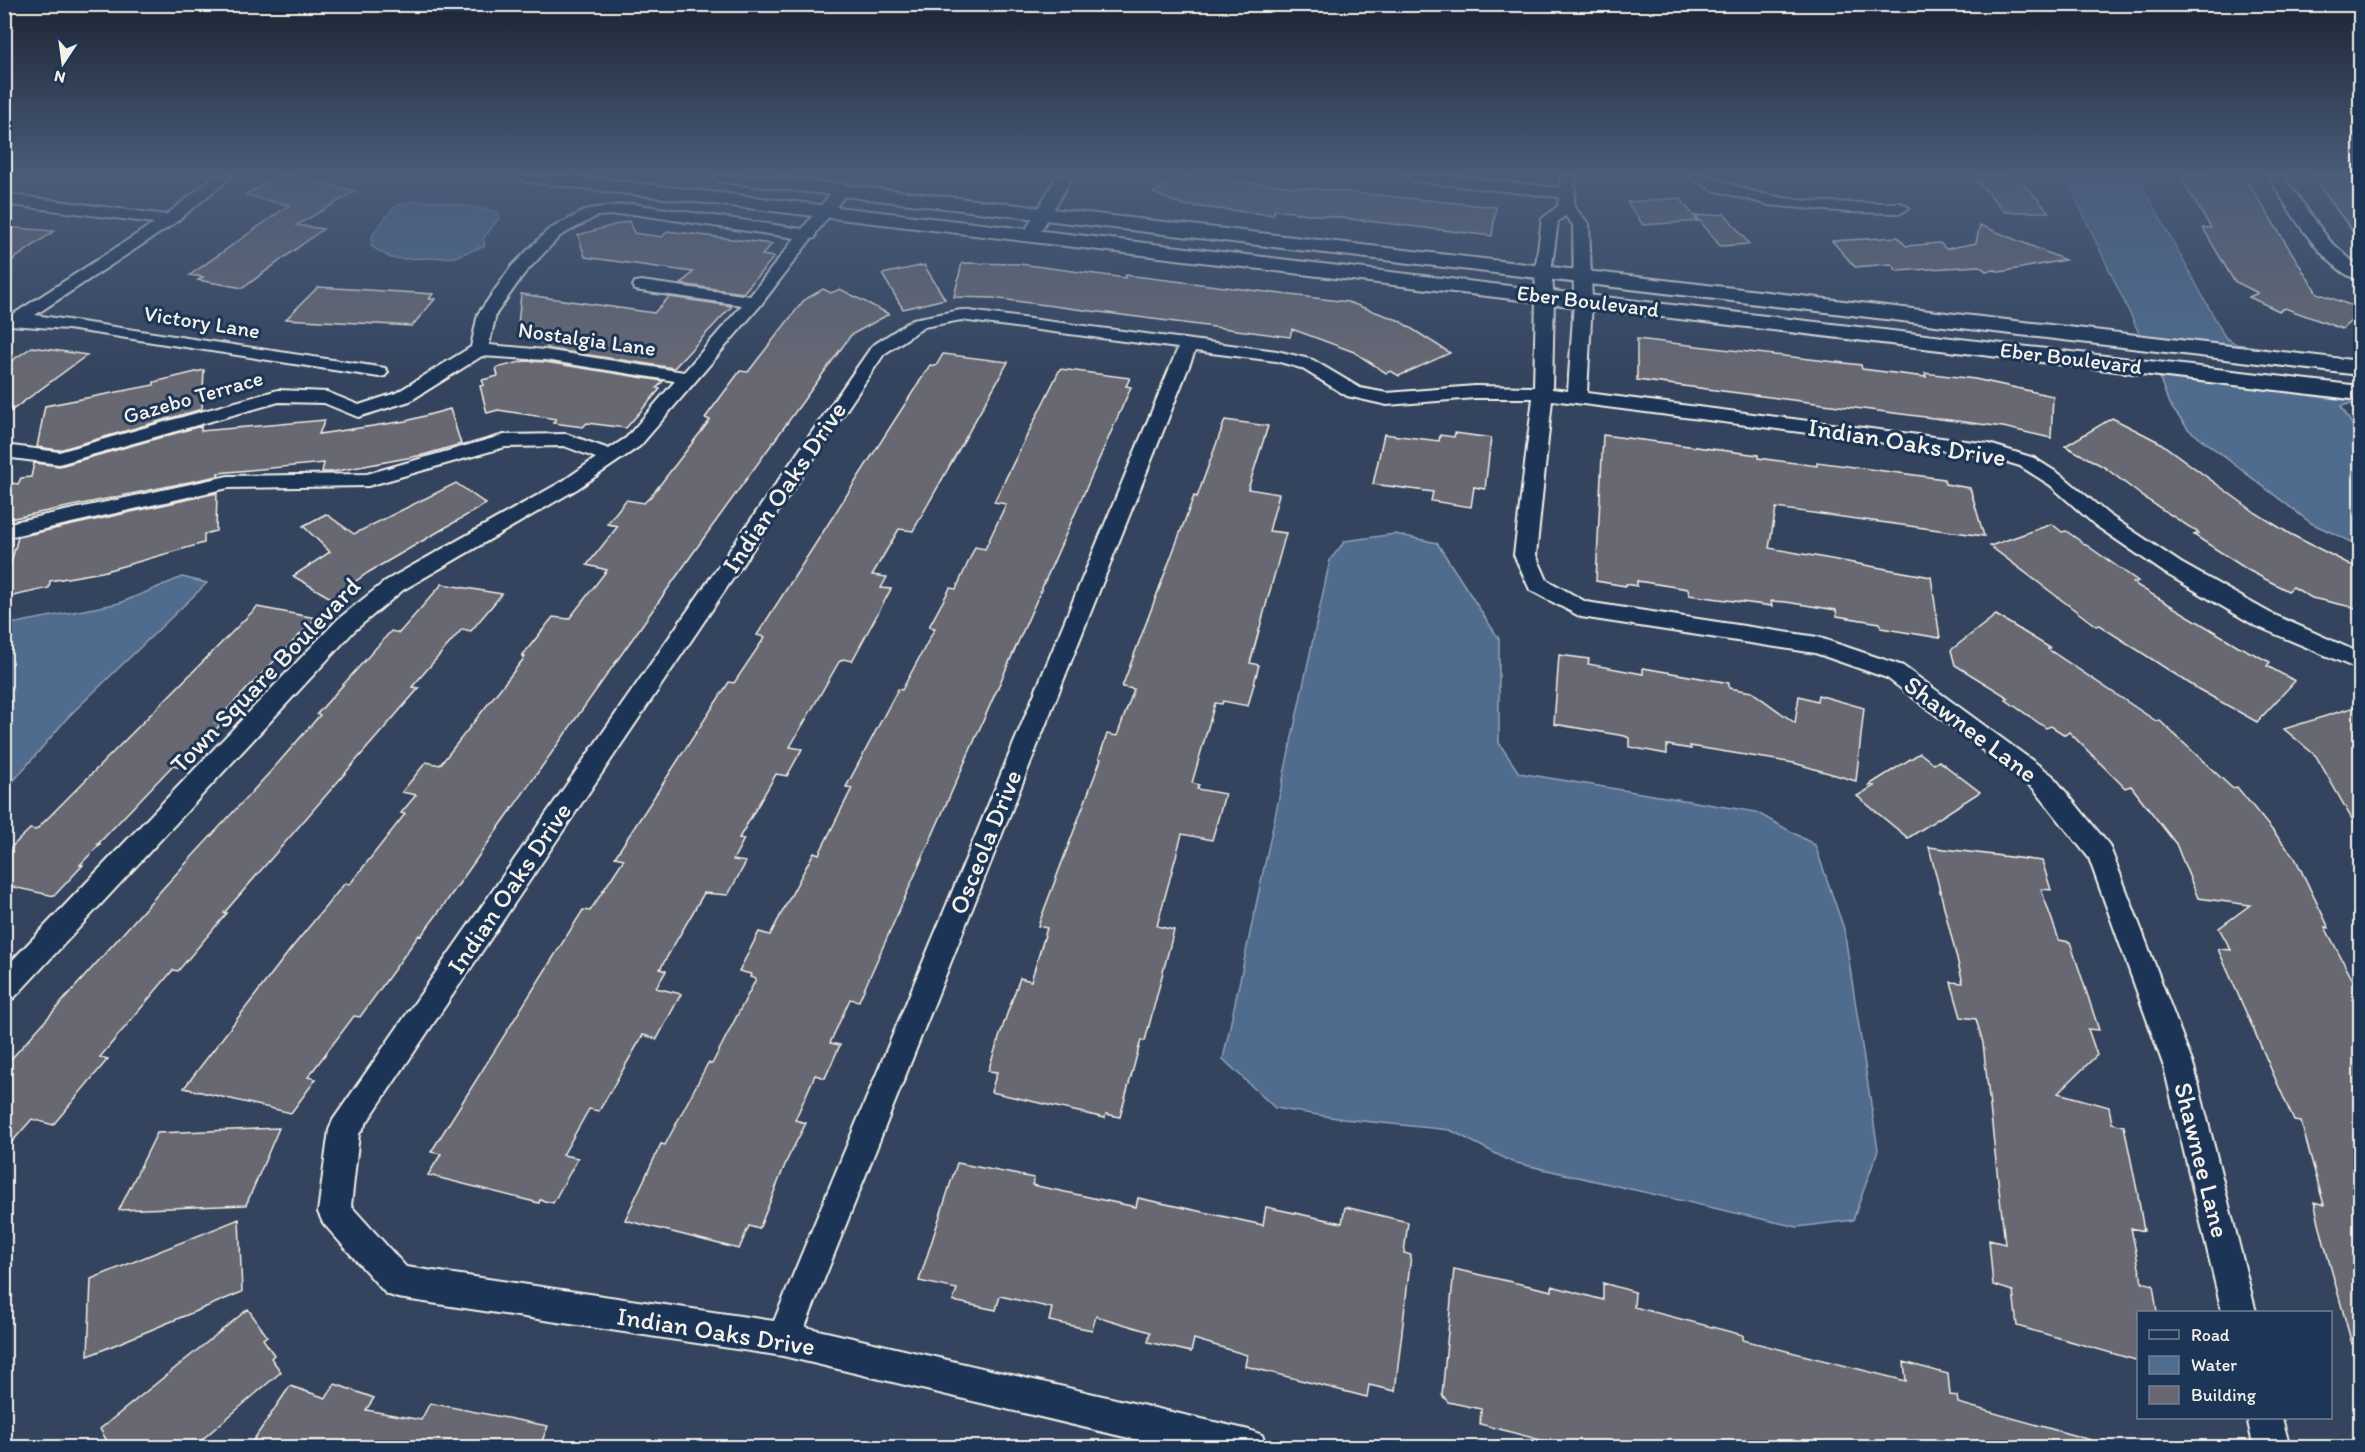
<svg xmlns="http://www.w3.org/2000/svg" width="2365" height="1452" viewBox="0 0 2365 1452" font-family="Itim,sans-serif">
<rect width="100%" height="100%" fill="#34445f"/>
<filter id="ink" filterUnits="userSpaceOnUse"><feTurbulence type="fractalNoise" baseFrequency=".0167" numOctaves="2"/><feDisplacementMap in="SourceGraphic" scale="12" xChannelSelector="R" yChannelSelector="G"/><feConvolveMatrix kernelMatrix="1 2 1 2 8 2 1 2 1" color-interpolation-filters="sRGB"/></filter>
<g filter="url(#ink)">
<!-- water -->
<path fill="#506c8f" stroke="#92a1b3" stroke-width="1.5" d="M 2065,176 L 2137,176 L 2225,337 L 2236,344 L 2265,348 L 2267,350 L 2140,335 Z
M 412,201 L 439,201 L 497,212 L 500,217 L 483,239 L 485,246 L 454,257 L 402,259 L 391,258 L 371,246 L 373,234 L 394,207 Z
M 2159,376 L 2360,402 L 2360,405 L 2349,404 L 2341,406 L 2353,426 L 2360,431 L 2360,546 L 2311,523 L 2188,429 L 2169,404 Z
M 1395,534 L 1437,543 L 1499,639 L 1499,743 L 1519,773 L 1756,812 L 1815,845 L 1844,929 L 1878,1150 L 1853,1220 L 1797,1227 L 1512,1162 L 1450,1130 L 1343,1119 L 1275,1108 L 1223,1059 L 1330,560 L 1345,541 Z
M 182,577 L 207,583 L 69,716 L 5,791 L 5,625 L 120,603 Z"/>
<!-- building -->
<path fill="#686772" stroke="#f4f1e8" stroke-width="1.5" d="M 279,176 L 291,176 L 356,191 L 297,225 L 323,229 L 243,288 L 198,280 L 203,277 L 190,275 L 289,205 L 245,195 Z
M 1184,176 L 1496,207 L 1492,236 L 1275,210 L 1273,215 L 1182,205 L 1153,193 Z
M 1979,176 L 2017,176 L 2049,212 L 2005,212 L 1977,181 L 1983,181 Z
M 2179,176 L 2244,176 L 2317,293 L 2361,309 L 2361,312 L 2342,329 L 2285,308 L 2279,311 L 2249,297 L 2258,293 L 2234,281 L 2203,228 L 2211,228 Z
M 2312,176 L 2361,176 L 2361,243 Z
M 1680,198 L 1698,221 L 1643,225 L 1627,202 Z
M 1725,214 L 1749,244 L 1720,246 L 1696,216 Z
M 629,221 L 634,233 L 662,237 L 668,231 L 772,244 L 762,255 L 774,257 L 743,293 L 681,284 L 693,272 L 585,257 L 578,235 Z
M 1980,225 L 2065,260 L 2000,272 L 1996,270 L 1986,271 L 1979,266 L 1897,271 L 1891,264 L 1855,267 L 1832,241 L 1898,237 L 1906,246 L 1940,243 L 1946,249 L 1976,243 Z
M 4,227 L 54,231 L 4,266 Z
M 962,263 L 1020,264 L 1125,278 L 1126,275 L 1348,302 L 1398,320 L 1450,353 L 1399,376 L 1391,371 L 1386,373 L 1354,352 L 1292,329 L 1290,337 L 992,298 L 954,297 Z
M 924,265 L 945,299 L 903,309 L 882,274 Z
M 318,287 L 433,294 L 429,299 L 435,299 L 412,326 L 286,319 Z
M 823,289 L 831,293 L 840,289 L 889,314 L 851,335 L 703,539 L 444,905 L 421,936 L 419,935 L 360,1017 L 354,1016 L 308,1077 L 316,1079 L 291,1113 L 184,1088 L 290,950 L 345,883 L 350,884 L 405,814 L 401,813 L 416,795 L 402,792 L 426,762 L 440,765 L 525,657 L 522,656 L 553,617 L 569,619 L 607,570 L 587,565 L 618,526 L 607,524 L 626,500 L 644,503 L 652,495 L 710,420 L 705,418 L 740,371 L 748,372 L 804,300 Z
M 521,294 L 654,313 L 669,297 L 732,306 L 674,368 L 550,349 L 518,325 Z
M 1637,339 L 1861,365 L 1862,369 L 1926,377 L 1925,373 L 1975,379 L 2053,396 L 2051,438 L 2003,427 L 1637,380 Z
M 32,347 L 87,355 L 4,416 L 4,366 Z
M 943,354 L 1008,362 L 913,531 L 899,529 L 872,575 L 887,577 L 881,588 L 891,589 L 852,661 L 843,659 L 839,662 L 790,747 L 802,749 L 787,776 L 776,774 L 739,838 L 744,839 L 733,860 L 746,862 L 728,895 L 704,893 L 660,969 L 666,971 L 656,988 L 681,994 L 657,1039 L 643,1035 L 599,1111 L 589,1109 L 563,1155 L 578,1158 L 553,1203 L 540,1200 L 539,1203 L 428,1175 L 441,1154 L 431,1152 L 583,910 L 590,911 L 624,859 L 615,857 L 729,682 L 734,683 L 765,637 L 757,635 L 930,365 L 936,366 Z
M 525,361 L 545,362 L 663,381 L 657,388 L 660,389 L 626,428 L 587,423 L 583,427 L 553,423 L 556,419 L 498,410 L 487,413 L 480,386 L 484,385 L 482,380 L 498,376 L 496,368 Z
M 1060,369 L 1130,378 L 1126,386 L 1131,387 L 859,1001 L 850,999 L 830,1043 L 840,1045 L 825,1078 L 815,1075 L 795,1120 L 806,1123 L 787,1160 L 759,1229 L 749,1226 L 739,1249 L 625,1220 L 661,1144 L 665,1145 L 708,1063 L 712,1064 L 756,979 L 750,977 L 751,974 L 739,971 L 759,932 L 770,935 L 814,852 L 819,854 L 852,788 L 846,787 L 898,689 L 902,690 L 935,628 L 929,627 L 950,588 L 956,589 L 975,547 L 985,549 L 1006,504 L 994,502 Z
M 204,370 L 202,409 L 59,450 L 37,447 L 45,406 L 154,385 L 154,382 Z
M 450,409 L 461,444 L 423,455 L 332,472 L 322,472 L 324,463 L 218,473 L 218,476 L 4,520 L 4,482 L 18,484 L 21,478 L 31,477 L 34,463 L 60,466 L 201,426 L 201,431 L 325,420 L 319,434 L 406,421 Z
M 2112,418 L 2159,442 L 2256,513 L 2290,534 L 2361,570 L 2361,609 L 2312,598 L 2293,587 L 2288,591 L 2248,570 L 2194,535 L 2199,533 L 2146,499 L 2104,467 L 2065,446 Z
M 1225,420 L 1268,426 L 1248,489 L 1279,494 L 1269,531 L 1286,533 L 1250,663 L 1259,665 L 1248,706 L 1223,701 L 1222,704 L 1215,703 L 1192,783 L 1199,785 L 1197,789 L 1225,794 L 1212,840 L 1182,834 L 1157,926 L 1174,930 L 1145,1041 L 1141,1040 L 1120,1117 L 1106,1114 L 1105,1118 L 991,1092 L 997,1072 L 988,1071 L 1008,1011 L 1020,978 L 1031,981 L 1047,928 L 1038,926 L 1101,759 L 1099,758 L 1107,734 L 1117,736 L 1134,689 L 1122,687 L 1194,496 L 1197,497 Z
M 1455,433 L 1491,438 L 1485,489 L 1474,487 L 1471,507 L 1431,501 L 1433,492 L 1373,484 L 1384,434 L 1439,441 L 1440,435 L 1454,437 Z
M 1603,435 L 1758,455 L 1758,458 L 1817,466 L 1817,462 L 1944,479 L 1945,484 L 1970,488 L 1984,536 L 1776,508 L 1769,548 L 1931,577 L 1940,638 L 1881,628 L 1880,623 L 1837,616 L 1836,610 L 1786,602 L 1771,601 L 1772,606 L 1719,599 L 1689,595 L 1688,589 L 1637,581 L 1637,586 L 1626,584 L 1626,586 L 1596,581 Z
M 456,483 L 486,504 L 369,572 L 343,590 L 334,600 L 293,576 L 330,552 L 303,526 L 326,514 L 354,534 Z
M 217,493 L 216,531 L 204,534 L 204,543 L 102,572 L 50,581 L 49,588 L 4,598 L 4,589 L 18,537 Z
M 2052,524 L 2062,532 L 2066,531 L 2138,581 L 2133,583 L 2240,647 L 2270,662 L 2267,666 L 2295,681 L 2257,722 L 2198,689 L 2099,625 L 2096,626 L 1990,546 Z
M 442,584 L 502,594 L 471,631 L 462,629 L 412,687 L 419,688 L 224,913 L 227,913 L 178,971 L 173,970 L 100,1057 L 108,1059 L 53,1125 L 32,1119 L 4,1151 L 4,1067 L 165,886 L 272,770 L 320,715 L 317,714 L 391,631 L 399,633 Z
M 257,607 L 316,618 L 215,722 L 221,724 L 180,767 L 173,765 L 98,844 L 100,844 L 80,865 L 83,865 L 54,896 L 4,885 L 4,854 L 30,829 L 36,830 Z
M 1996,615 L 2050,648 L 2048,649 L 2156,721 L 2159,720 L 2232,788 L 2237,787 L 2295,858 L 2329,928 L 2325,927 L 2361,996 L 2361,1343 L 2352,1344 L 2324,1243 L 2314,1202 L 2324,1205 L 2301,1122 L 2294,1121 L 2218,949 L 2231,950 L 2219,928 L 2250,905 L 2198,898 L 2176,844 L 2131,786 L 2125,788 L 2069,732 L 2065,735 L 2051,726 L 2046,728 L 2006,700 L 2009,698 L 1955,665 L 1951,650 Z
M 1559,655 L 1589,659 L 1588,664 L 1643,674 L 1643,668 L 1729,683 L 1729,688 L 1752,692 L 1795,723 L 1799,696 L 1817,701 L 1818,695 L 1864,708 L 1856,781 L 1794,763 L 1690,746 L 1691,749 L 1667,745 L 1667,754 L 1629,747 L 1629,738 L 1625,736 L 1554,724 Z
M 2361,705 L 2361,835 L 2316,756 L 2284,729 Z
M 1920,753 L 1934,764 L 1939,761 L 1980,792 L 1908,838 L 1857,796 L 1874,786 L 1869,785 Z
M 1929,847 L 2042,861 L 2051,890 L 2041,889 L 2059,940 L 2070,942 L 2099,1030 L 2088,1029 L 2097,1055 L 2058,1093 L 2109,1107 L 2112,1123 L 2124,1126 L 2137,1190 L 2144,1231 L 2131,1228 L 2142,1282 L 2153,1285 L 2157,1312 L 2139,1312 L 2139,1361 L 2017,1326 L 2013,1291 L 1993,1285 L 1989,1240 L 2005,1244 L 1983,1043 L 1976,1019 L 1961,1017 L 1951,982 L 1963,983 Z
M 279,1128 L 246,1205 L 119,1210 L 157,1133 Z
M 957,1163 L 1034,1178 L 1032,1185 L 1136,1207 L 1138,1198 L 1263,1225 L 1266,1207 L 1342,1223 L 1345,1207 L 1408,1222 L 1404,1253 L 1411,1255 L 1395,1391 L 1369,1385 L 1367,1397 L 1245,1366 L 1247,1355 L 1194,1339 L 1191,1352 L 1148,1342 L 1150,1332 L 1096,1316 L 1092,1330 L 1049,1321 L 1052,1308 L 1000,1296 L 996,1310 L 953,1301 L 957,1289 L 919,1281 Z
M 239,1219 L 242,1292 L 88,1356 L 91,1279 Z
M 1454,1269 L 1552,1291 L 1552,1286 L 1603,1300 L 1603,1283 L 1635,1292 L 1634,1307 L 1743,1335 L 1743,1340 L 1906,1381 L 1904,1362 L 1948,1374 L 1950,1395 L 1957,1396 L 1958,1403 L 2091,1440 L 2090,1448 L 1571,1448 L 1480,1424 L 1481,1409 L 1448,1402 L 1442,1395 Z
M 248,1309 L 267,1336 L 263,1339 L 274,1355 L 271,1358 L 281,1372 L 192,1448 L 111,1448 L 100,1429 Z
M 335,1384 L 374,1398 L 366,1410 L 421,1420 L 430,1403 L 548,1426 L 539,1448 L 248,1448 L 290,1386 L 326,1398 Z"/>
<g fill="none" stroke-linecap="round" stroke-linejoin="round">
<defs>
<path id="minor" d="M 215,176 L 232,176 L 175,223 L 35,315 L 379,367 L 385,368 L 388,372 L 385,376 L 379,377 L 68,329 L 9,325 L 6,321 L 9,317 L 154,223 L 4,204 L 4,194 L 166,215 Z
M 1057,176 L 1073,176 L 1036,239 L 1024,239 L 1022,236 Z
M 1406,176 L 1452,176 L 1560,188 L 1561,176 L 1575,176 L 1574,207 L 1589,224 L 1592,301 L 1587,393 L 1989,444 L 2034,458 L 2064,477 L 2109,515 L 2181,563 L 2270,613 L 2360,653 L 2360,670 L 2254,625 L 2165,573 L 2095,525 L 2050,485 L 2020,466 L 1987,456 L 1552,400 L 1536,555 L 1547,580 L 1586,602 L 1817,637 L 1903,666 L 2052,775 L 2109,845 L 2194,1067 L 2256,1312 L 2222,1312 L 2164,1067 L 2089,858 L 2034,789 L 1887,678 L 1815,653 L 1581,617 L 1530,590 L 1514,555 L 1533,398 L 1475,398 L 1387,405 L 1347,396 L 1301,368 L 1276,361 L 1195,351 L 805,1327 L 1249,1430 L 1262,1435 L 1267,1448 L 1171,1448 L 783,1356 L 398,1298 L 386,1294 L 323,1223 L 318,1212 L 329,1130 L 333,1120 L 872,346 L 913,319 L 961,310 L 1277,351 L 1313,360 L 1360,388 L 1387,393 L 1475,386 L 1534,387 L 1536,296 L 1535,272 L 1542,219 L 1558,206 L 1559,197 L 1414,181 ZM 1565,216 L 1573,225 L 1574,301 L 1568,391 L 1552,389 L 1554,296 L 1551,272 L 1558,221 ZM 961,320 L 1178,348 L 774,1321 L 406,1267 L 351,1206 L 359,1134 L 884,354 L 924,327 Z
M 1687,176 C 1714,174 1740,190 1767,195 C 1811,204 1857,203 1901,203 L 1909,208 L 1901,213 L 1849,212 L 1769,205 L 1713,190 Z
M 2269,176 L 2283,176 L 2329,240 L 2360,268 L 2360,280 C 2326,273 2285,205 2269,176 Z
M 841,185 L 849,190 L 816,233 L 815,238 L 811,239 L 760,306 L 640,446 L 577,489 L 403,590 L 354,631 L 14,998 L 4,1001 L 4,969 L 338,619 L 387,580 L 563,481 L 596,458 L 564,446 L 505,447 L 368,486 L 228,488 L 4,538 L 4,524 L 228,476 L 367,474 L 504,435 L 566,434 L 609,449 L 626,438 L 675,381 L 545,360 L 482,356 L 410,401 L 358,417 L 324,403 L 279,402 L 59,464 L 4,457 L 4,445 L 59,452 L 278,390 L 327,392 L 359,405 L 396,393 L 471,347 L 478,314 L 512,266 L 548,230 L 588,209 L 633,204 L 802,229 L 836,187 ZM 633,214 L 795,238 L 750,296 L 641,281 L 635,282 L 633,286 L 635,290 L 641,291 L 742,305 L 684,372 L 545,350 L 489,345 L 496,314 L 524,274 L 560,236 L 597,216 Z
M 2247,1418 L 2282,1418 L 2290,1448 L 2254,1448 Z"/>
<path id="tertiary" d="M 520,176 L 575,176 L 2360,386 L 2360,400 L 529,182 L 522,180 Z
M 714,176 L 769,176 L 2360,361 L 2360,375 L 723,182 L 716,180 Z"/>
</defs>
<!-- minor casing -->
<use href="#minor" stroke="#f4f1e8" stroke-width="4"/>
<!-- tertiary casing -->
<use href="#tertiary" stroke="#f4f1e8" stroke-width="4"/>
<!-- minor -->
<use href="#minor" fill="#1d3557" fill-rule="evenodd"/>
<!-- tertiary -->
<use href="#tertiary" fill="#1d3557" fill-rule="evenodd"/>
</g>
</g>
<!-- sky -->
<linearGradient id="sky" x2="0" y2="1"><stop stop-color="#1d2534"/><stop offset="0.46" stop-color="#4a5c7a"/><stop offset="1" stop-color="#4a5c7a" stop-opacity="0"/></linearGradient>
<rect width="2365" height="379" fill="url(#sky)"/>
<g text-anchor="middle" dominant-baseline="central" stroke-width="6" stroke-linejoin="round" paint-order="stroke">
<!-- far-street labels -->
<g font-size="22" fill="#f4f1e8" stroke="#1d3557">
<text transform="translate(1588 301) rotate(7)">Eber Boulevard</text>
<text transform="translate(202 322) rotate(9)">Victory Lane</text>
<text transform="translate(587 339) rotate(8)">Nostalgia Lane</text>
<text transform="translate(2071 358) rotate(7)">Eber Boulevard</text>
<text transform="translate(193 397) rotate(-16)">Gazebo Terrace</text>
</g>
<!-- street labels -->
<g font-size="26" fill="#f4f1e8" stroke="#1d3557">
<text transform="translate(1907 442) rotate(9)">Indian Oaks Drive</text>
<text transform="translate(784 487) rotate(-56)">Indian Oaks Drive</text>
<text transform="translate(265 675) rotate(-46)">Town Square Boulevard</text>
<text transform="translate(1971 729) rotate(37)">Shawnee Lane</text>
<text transform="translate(985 842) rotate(-68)">Osceola Drive</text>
<text transform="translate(509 888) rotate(-56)">Indian Oaks Drive</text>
<text transform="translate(2202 1160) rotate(76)">Shawnee Lane</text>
<text transform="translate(716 1331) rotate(9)">Indian Oaks Drive</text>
</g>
</g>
<!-- margin -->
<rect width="2365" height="1452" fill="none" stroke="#1d3557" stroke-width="24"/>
<rect x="12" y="12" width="2341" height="1428" fill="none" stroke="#f4f1e8" stroke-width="2" filter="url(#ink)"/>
<!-- legend -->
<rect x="2137" y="1311" width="195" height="108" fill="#1d3557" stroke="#738091" stroke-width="1.5"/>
<rect x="2149" y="1330" width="30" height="9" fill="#1d3557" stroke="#738091" stroke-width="1.5"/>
<text x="2191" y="1341" font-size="18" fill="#f4f1e8">Road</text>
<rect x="2149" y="1356" width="30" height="18" fill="#506c8f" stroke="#738091" stroke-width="1.5"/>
<text x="2191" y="1371" font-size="18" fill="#f4f1e8">Water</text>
<rect x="2149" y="1386" width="30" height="18" fill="#686772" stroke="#738091" stroke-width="1.5"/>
<text x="2191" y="1401" font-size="18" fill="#f4f1e8">Building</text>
<!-- north arrow -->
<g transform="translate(63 63) rotate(193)" stroke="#1d3557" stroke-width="4.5" paint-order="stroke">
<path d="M0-4.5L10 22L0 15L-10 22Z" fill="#f4f1e8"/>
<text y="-9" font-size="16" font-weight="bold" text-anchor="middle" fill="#f4f1e8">N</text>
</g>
</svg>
